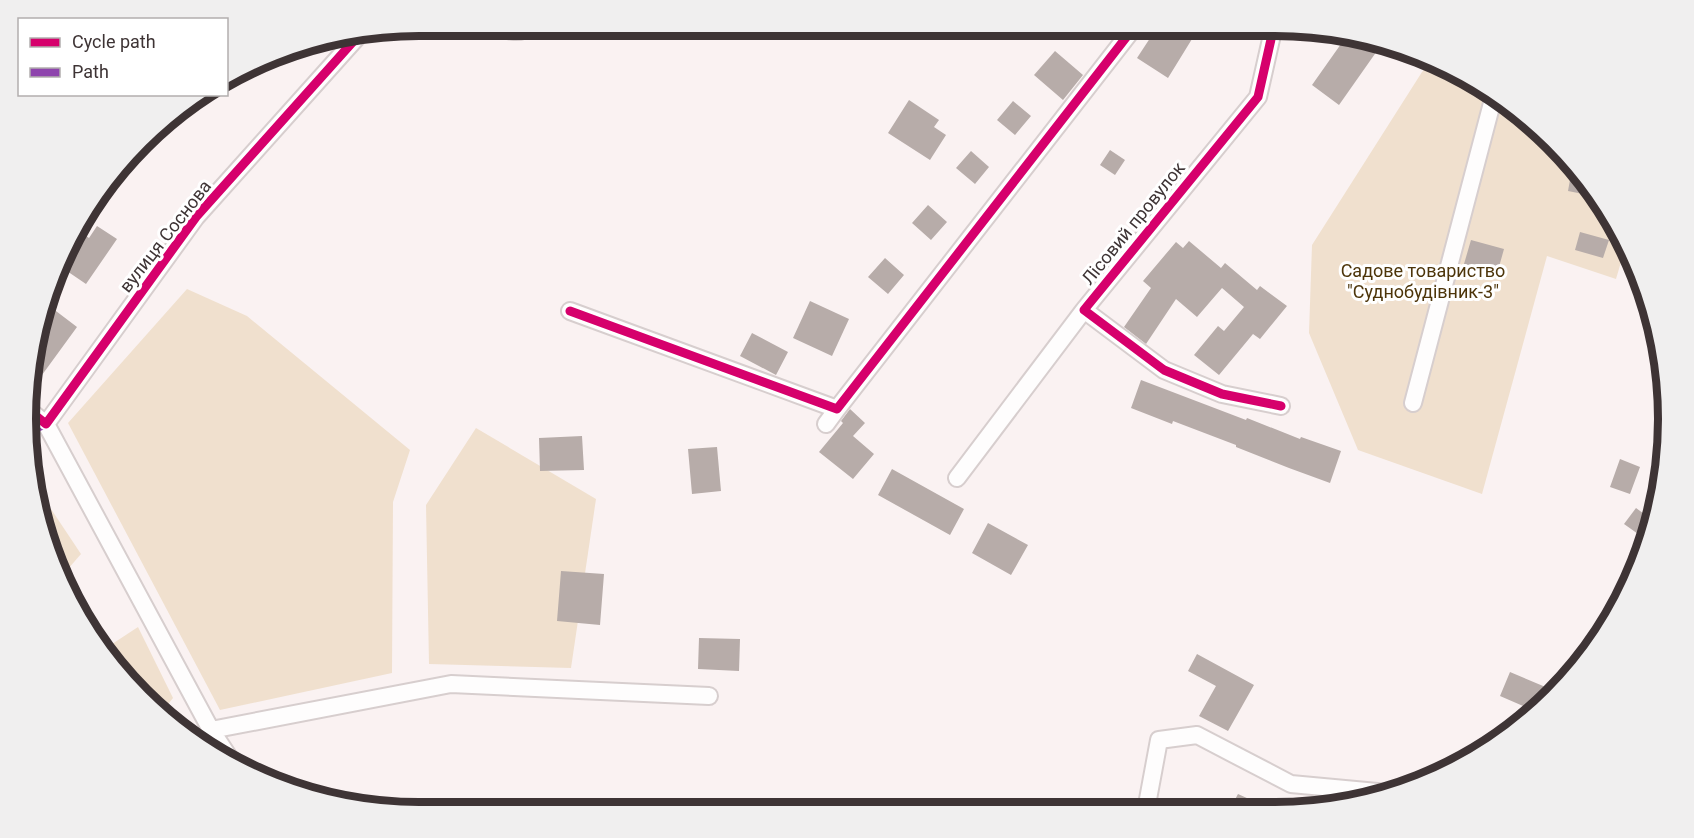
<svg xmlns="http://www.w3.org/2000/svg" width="1694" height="838" viewBox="0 0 1694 838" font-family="Roboto,sans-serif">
<rect width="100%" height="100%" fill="#faf2f2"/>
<!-- green -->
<path fill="#f0e0ce" d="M 1433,60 L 1449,66 L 1514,107 L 1571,159 L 1616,222 L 1626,245 L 1616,279 L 1547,256 L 1482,494 L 1358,450 L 1309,333 L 1312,245 L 1422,72 Z
M 187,289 L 247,316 L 410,450 L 393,502 L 392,673 L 220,710 L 68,423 Z
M 476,428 L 596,499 L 571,668 L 429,664 L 426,505 Z
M 33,482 L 81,554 L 61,577 Z
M 138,627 L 173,698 L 162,712 L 141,697 L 106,648 Z"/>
<!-- building -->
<path fill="#b7aca9" d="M 1158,26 L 1200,26 L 1168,78 L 1137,58 Z
M 1348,34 L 1384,41 L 1339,105 L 1312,85 Z
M 1055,51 L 1083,75 L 1063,100 L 1034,75 Z
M 909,100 L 939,120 L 934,127 L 946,135 L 930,160 L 888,133 Z
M 1013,101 L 1031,116 L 1015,135 L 997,120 Z
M 1110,150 L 1125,160 L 1115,175 L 1100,165 Z
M 971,151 L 989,167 L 975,184 L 956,168 Z
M 1573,163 L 1583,176 L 1598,197 L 1568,191 Z
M 928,205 L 947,222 L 931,240 L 912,223 Z
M 97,226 L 117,239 L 86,284 L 61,267 L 76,229 L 89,238 Z
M 1580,232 L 1609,240 L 1603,258 L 1575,250 Z
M 1471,240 L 1504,249 L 1497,274 L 1464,264 Z
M 1189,241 L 1221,268 L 1225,263 L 1257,290 L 1260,286 L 1287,306 L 1260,339 L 1253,334 L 1219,375 L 1194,355 L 1218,326 L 1224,331 L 1244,307 L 1222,288 L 1197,317 L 1176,299 L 1146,344 L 1124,327 L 1151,288 L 1143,281 L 1176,242 L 1183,248 Z
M 885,258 L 904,275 L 888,294 L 868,277 Z
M 810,301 L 849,319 L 832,356 L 793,338 Z
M 52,308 L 77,327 L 42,375 L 32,368 L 33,342 L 39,325 Z
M 752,333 L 788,352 L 776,375 L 740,356 Z
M 1141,380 L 1246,420 L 1247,418 L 1300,439 L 1301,437 L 1341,451 L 1330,483 L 1289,468 L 1236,447 L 1236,445 L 1173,421 L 1172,424 L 1131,408 Z
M 850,409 L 865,423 L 853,436 L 874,454 L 853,479 L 819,452 L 843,423 L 841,421 Z
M 582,436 L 584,470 L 540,471 L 539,438 Z
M 717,447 L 721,491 L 692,494 L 688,449 Z
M 1620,459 L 1640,467 L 1630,494 L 1610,487 Z
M 892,469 L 964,509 L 950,535 L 878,495 Z
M 1636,508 L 1655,522 L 1648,541 L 1624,524 Z
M 988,523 L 1028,545 L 1011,575 L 972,553 Z
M 561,571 L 604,574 L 600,625 L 557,621 Z
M 699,638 L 740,639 L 739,671 L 698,669 Z
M 1197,654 L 1254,685 L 1228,731 L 1199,716 L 1216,686 L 1188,671 Z
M 1510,672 L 1555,691 L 1535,711 L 1500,696 Z
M 1238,794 L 1271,809 L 1230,809 Z"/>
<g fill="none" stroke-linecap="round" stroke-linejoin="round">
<defs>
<path id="street" d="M 492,26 C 506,30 519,35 532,26
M 1274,26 L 1258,97 L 1084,310 L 1164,370 L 1222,394 L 1281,406
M 570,311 L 837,409 L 1135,26
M 1413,403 L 1492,103 L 1497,96
M 31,412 L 46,424 L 196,217 L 359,35
M 46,424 L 211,730 L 232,762
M 826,424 L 837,409
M 957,478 L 1084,310
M 211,730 L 451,684 L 709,696
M 1146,810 L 1159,740 L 1197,735 L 1291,784 L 1388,793"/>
</defs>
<!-- street casing -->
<use href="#street" stroke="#d7cece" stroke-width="20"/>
<!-- street -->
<use href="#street" stroke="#fefdfd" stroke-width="16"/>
<!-- quiet -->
<path stroke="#8e44ad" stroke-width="8" stroke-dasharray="15 8" stroke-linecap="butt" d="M 30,431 L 46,424"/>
<defs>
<path id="cycleway" d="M 1274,26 L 1258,97 L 1084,310 L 1164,370 L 1222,394 L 1281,406
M 570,311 L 837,409 L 1135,26
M 31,412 L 46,424 L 196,217 L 359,35"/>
</defs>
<!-- cycleway casing -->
<use href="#cycleway" stroke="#fff" stroke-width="13"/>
<!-- cycleway -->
<use href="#cycleway" stroke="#d6006c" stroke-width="9"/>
</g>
<g text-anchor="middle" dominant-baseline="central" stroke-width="6" stroke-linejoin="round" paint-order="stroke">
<!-- street labels -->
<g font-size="18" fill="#3e3435" stroke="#fff">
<text transform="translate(1133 223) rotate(-51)">Лісовий провулок</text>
<text transform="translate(165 236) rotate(-52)">вулиця Соснова</text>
</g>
<!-- park labels -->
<g font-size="18" fill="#4d350a" stroke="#fff">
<text x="1423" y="270">Садове товариство<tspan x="1423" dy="21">"Суднобудівник-3"</tspan></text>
</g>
</g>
<!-- crop -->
<path d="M0 0H1694V838H0ZM419 36H1275A383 383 0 0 1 1658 419V419A383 383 0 0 1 1275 802H419A383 383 0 0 1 36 419V419A383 383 0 0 1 419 36Z" fill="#f0efef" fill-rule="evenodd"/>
<path fill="none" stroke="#3e3435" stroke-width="8" d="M419 36H1275A383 383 0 0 1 1658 419V419A383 383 0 0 1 1275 802H419A383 383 0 0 1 36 419V419A383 383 0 0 1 419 36Z"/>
<!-- legend -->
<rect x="18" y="18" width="210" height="78" fill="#ffffff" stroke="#b2aeae" stroke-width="1.5"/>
<rect x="30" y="38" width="30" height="9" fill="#d6006c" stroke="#b2aeae" stroke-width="1.5"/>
<text x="72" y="48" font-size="18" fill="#3e3435">Cycle path</text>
<rect x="30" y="68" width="30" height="9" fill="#8e44ad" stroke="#b2aeae" stroke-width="1.5"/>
<text x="72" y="78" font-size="18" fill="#3e3435">Path</text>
</svg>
